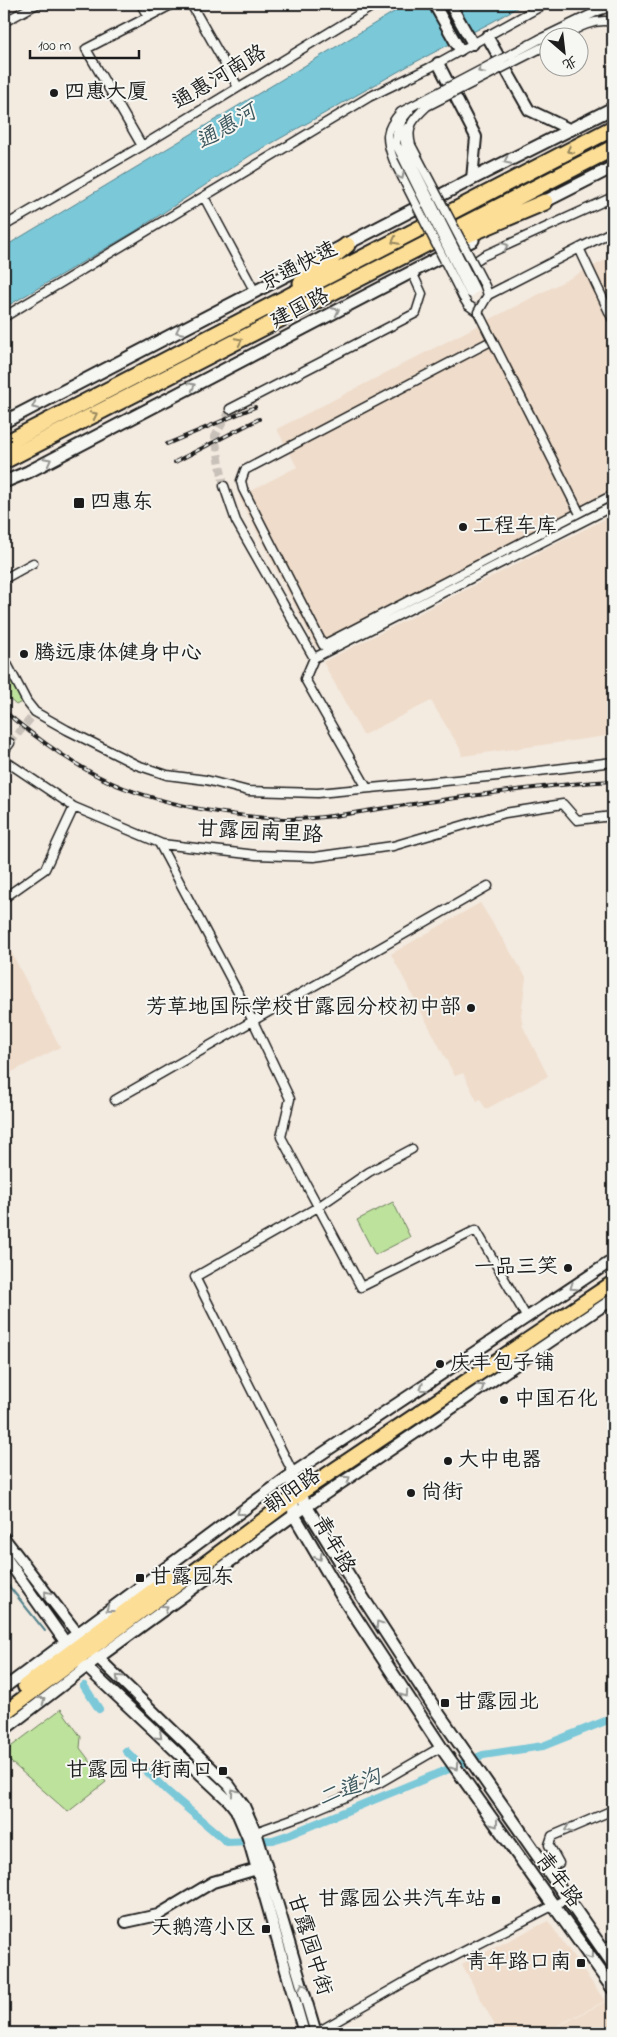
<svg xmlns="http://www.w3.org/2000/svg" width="617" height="2037" viewBox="0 0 617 2037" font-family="'Indie Flower','LXGW WenKai TC',sans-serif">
<rect width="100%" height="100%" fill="#f3eae0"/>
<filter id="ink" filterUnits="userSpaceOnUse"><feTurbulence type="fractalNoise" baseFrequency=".02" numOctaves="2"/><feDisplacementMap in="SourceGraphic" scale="10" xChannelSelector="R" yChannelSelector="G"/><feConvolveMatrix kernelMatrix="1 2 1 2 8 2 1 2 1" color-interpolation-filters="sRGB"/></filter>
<g filter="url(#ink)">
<!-- built -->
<path fill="#efdcca" d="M 613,256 L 613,493 L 316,647 L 239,497 L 297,467 L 277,429 Z
M 613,515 L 613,735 L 462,756 L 460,748 L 431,701 L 363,735 L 323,662 Z
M 480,903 L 526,977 L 521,1015 L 523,1027 L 548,1076 L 486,1109 L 480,1099 L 477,1101 L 463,1073 L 455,1076 L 391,954 Z
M 4,938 L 60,1047 L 4,1076 Z
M 548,1921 L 605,2001 L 543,2033 L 499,2033 L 462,1964 Z
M 605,2002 L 613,2014 L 613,2033 L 545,2033 Z"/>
<!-- green -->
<path fill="#bde29c" stroke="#6c7f5c" d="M 4,667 L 23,701 L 16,705 L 4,694 Z
M 393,1202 L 410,1237 L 375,1255 L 357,1220 Z
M 61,1709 L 81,1737 L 80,1748 L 106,1782 L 68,1812 L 4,1756 L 4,1752 Z"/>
<!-- water -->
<path fill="#7ac8d8" stroke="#54838d" d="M 407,4 L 523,4 L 494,21 L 408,66 L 251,155 L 134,232 L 4,308 L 4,247 Z"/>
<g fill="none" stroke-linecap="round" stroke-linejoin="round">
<!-- stream -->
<path stroke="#54838d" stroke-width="2" d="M 4,1580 L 45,1631"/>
<!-- canal -->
<path stroke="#7ac8d8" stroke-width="8" d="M 84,1686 L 99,1709
M 126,1751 L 168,1792 L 227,1842 L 273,1840 L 288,1835 L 483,1755 L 543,1746 L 613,1718"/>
<!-- minor-tunnel -->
<path stroke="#c8c1b9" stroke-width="8" stroke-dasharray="8 4" stroke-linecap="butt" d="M 224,486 L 215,437 L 230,409
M 10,743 L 31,718"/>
<defs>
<path id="minor" d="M 141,4 L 148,17
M 191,4 L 238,87
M 4,22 L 37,4
M 560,38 C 577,28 593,18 613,22
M 540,39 L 598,11 L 613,6
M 543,47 L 550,43
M 142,146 L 86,49 L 169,6
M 204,197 L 255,292
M 4,226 L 142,146 L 376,4
M 466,273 L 474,262 L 483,256 L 613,197
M 463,297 L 468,305 L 478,312
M 4,317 L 369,97 L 429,68 L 545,4
M 493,340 L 245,470 L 241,481 L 243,489 L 323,645 L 613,495
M 230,409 L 416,313 L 422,294 L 412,272
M 224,486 L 236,521 L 314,658 L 305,679 L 367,788
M 4,579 L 33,563
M 4,658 L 27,702 L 35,712 L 67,730 L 137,765 L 167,775 L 206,780 L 248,791 L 318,793 L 498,776 L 613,762
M 314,658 L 613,506
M 4,751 L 10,743
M 4,760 L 74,807 L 162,844 L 256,855 L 314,857 L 393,846 L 505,813 L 563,804 L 577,820 L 613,816
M 159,843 L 253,1021 L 290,1099 L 281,1137 L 361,1287 L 476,1230 L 527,1318
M 4,898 L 45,869 L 74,807
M 115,1100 L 488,886
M 293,1473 L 195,1277 L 318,1207 L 369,1172 L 412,1149
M 256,1832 L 303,1815 L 379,1783 L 441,1747
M 547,1869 L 559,1863 L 549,1845 L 552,1836 L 613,1810
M 602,1948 L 613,1944
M 316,2033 L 412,1978 L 568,1898"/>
<path id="tertiary" d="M 434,4 L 460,50
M 450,4 L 473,44
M 487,36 L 529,110 L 571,130
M 438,63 L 476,137 L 472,179
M 4,1538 L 81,1638
M 4,1555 L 68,1646
M 93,1653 L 229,1785 L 244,1806 L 257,1835 L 316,2033
M 82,1663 L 229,1801 L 236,1810 L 248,1838 L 304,2033
M 4,1688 L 293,1473 L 613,1260
M 4,1730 L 98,1658 L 294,1515 L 613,1299
M 126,1922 L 158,1915 L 213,1882 L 257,1869"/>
<path id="secondary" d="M 538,205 L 613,167
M 4,422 L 472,179 L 613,108
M 4,482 L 28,472 L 473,240
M 293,1473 L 292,1488 L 294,1515 L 341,1595 L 443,1750 L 613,1989
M 298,1486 L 306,1506 L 356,1587 L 436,1710 L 613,1964"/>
<path id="trunk" d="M 25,1686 L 174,1575
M 4,1713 L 300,1493 L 613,1283"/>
<path id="motorway" d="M 460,238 L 545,202
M 301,283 L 347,245
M 4,444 L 613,128
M 4,461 L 613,148"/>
</defs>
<!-- minor casing -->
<use href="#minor" stroke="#1c1c1c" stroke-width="11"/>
<!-- tertiary casing -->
<use href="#tertiary" stroke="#1c1c1c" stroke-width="14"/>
<!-- secondary casing -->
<use href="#secondary" stroke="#1c1c1c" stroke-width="15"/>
<!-- trunk casing -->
<use href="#trunk" stroke="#1c1c1c" stroke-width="18"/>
<!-- motorway casing -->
<use href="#motorway" stroke="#1c1c1c" stroke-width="19"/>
<!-- minor -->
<use href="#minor" stroke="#f6f6f2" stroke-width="8"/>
<!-- tertiary -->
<use href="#tertiary" stroke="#f6f6f2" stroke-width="10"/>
<!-- secondary -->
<use href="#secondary" stroke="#f6f6f2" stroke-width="11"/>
<!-- trunk -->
<use href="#trunk" stroke="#fcde96" stroke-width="14"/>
<!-- motorway -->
<use href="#motorway" stroke="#fcde96" stroke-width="15"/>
<defs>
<path id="rail" d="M 167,444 L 255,407
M 175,462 L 259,419
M 4,711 C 37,739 84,773 124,788 C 175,807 230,816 283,819 C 319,820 357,812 392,807 C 466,797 539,785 613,781"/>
</defs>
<!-- rail casing -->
<use href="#rail" stroke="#1c1c1c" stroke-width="4"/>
<!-- rail -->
<use href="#rail" stroke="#f6f6f2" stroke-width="2" stroke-dasharray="5.5" stroke-linecap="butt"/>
<defs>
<path id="minor-bridge" d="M 543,47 L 427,106 C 413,119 406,126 411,145 L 485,286 L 488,295 L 478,312 L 579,512
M 409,111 C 400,120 396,131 396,144 L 470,293
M 407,128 L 404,137 L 407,154 L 475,289
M 579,248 L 613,320
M 488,295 L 613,231
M 463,297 L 394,161 C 385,138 385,130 401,112 L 540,39"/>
</defs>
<!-- minor-bridge casing -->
<use href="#minor-bridge" stroke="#1c1c1c" stroke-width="11" stroke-linecap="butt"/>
<!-- minor-bridge -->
<use href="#minor-bridge" stroke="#f6f6f2" stroke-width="8"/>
</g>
<!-- one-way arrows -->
<defs><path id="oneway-chevron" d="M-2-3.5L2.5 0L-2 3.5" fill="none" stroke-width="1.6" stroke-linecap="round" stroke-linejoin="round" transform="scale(1.25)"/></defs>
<g stroke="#949492">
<use href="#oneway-chevron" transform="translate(481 70) rotate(152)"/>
<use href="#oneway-chevron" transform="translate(507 161) rotate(154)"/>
<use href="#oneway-chevron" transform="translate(401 176) rotate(63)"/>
<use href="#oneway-chevron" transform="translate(505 246) rotate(-24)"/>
<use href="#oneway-chevron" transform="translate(336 311) rotate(-27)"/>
<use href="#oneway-chevron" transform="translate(179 331) rotate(153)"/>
<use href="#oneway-chevron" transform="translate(192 386) rotate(-27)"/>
<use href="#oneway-chevron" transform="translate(35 406) rotate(153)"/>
<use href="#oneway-chevron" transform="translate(48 461) rotate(-28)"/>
<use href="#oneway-chevron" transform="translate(573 1287) rotate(146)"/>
<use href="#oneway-chevron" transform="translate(481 1387) rotate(-33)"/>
<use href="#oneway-chevron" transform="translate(423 1388) rotate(147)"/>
<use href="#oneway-chevron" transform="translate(347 1479) rotate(-34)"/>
<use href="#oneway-chevron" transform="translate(240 1512) rotate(143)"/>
<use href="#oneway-chevron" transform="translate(319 1557) rotate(60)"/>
<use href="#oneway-chevron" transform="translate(47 1594) rotate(-128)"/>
<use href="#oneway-chevron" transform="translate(165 1608) rotate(-36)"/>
<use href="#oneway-chevron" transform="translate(109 1609) rotate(144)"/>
<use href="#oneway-chevron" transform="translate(379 1624) rotate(-123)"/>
<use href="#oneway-chevron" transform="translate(119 1678) rotate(-136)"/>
<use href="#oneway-chevron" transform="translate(405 1694) rotate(55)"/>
<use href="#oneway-chevron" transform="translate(42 1700) rotate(-37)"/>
<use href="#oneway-chevron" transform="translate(159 1736) rotate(43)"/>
<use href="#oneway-chevron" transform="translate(455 1767) rotate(55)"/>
<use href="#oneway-chevron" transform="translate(234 1792) rotate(-126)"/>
<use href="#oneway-chevron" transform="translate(495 1824) rotate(54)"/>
<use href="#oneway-chevron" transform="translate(568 1829) rotate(158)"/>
<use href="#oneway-chevron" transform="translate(590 1956) rotate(54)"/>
<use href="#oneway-chevron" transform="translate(303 1986) rotate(-106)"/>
</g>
<g stroke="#97875f">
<use href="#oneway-chevron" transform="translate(570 150) rotate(153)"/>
<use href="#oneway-chevron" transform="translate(395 241) rotate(153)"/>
<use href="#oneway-chevron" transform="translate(239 341) rotate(-27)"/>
<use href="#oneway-chevron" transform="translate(94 415) rotate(-27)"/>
</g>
</g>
<!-- markers -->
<g fill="#1c1c1c" stroke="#f6f6f2" stroke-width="2">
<circle cx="54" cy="93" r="5"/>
<rect x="73" y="497" width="12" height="12" rx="2.5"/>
<circle cx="463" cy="527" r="5"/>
<circle cx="24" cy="654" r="5"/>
<circle cx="471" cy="1008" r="5"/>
<circle cx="568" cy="1268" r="5"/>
<circle cx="440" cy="1364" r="5"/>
<circle cx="504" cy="1400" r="5"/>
<circle cx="448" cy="1461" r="5"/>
<circle cx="411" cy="1493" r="5"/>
<rect x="135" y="1573" width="10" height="10" rx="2.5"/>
<rect x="440" y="1698" width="10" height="10" rx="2.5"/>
<rect x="218" y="1766" width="10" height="10" rx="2.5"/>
<rect x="491" y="1895" width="10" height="10" rx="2.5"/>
<rect x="261" y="1924" width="10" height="10" rx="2.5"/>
<rect x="576" y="1958" width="10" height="10" rx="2.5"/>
</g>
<g text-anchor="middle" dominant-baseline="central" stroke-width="4" stroke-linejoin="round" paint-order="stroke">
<!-- street labels -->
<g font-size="21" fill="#1c1c1c" stroke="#f6f6f2">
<text transform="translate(220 78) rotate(-31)">通惠河南路</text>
<text transform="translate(299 267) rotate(-27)">京通快速</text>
<text transform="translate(300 309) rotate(-27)">建国路</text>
<text transform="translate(260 833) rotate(3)">甘露园南里路</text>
<text transform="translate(293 1492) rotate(-35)">朝阳路</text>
<text transform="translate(333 1545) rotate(60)">青年路</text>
<text transform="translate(558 1880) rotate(54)">青年路</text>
<text transform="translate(309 1945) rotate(73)">甘露园中街</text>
</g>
<!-- poi labels -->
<g font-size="21" fill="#1c1c1c" stroke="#f6f6f2" text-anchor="start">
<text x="64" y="93">四惠大厦</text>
<text x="90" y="503">四惠东</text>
<text x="473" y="527">工程车库</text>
<text x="34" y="654">腾远康体健身中心</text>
<text x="461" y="1008" text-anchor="end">芳草地国际学校甘露园分校初中部</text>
<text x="558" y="1268" text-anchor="end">一品三笑</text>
<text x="450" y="1364">庆丰包子铺</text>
<text x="514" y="1400">中国石化</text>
<text x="458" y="1461">大中电器</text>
<text x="421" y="1493">尚街</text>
<text x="150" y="1578">甘露园东</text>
<text x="455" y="1703">甘露园北</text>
<text x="213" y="1771" text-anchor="end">甘露园中街南口</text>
<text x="486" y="1900" text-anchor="end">甘露园公共汽车站</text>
<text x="256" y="1929" text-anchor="end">天鹅湾小区</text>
<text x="571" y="1963" text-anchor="end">青年路口南</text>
</g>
<!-- water labels -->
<g font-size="22" font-style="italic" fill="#3d585e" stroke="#f6f6f2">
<text transform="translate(227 128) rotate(-31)">通惠河</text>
<text transform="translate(350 1789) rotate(-22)">二道沟</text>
</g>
</g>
<!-- margin -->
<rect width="617" height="2037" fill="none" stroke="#f6f6f2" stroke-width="20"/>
<rect x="10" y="10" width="597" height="2017" fill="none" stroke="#1c1c1c" stroke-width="2" filter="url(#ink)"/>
<!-- north arrow -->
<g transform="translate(564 52) rotate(152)"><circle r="24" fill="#f6f6f2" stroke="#9f9f9c"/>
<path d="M0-4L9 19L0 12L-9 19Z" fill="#1c1c1c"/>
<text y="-8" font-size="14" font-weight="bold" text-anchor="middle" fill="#1c1c1c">北</text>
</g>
<!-- scale -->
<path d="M30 50v8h109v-8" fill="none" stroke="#1c1c1c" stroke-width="2.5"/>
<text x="38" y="50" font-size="15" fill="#1c1c1c" stroke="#f6f6f2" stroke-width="4" paint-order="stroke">100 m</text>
</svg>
